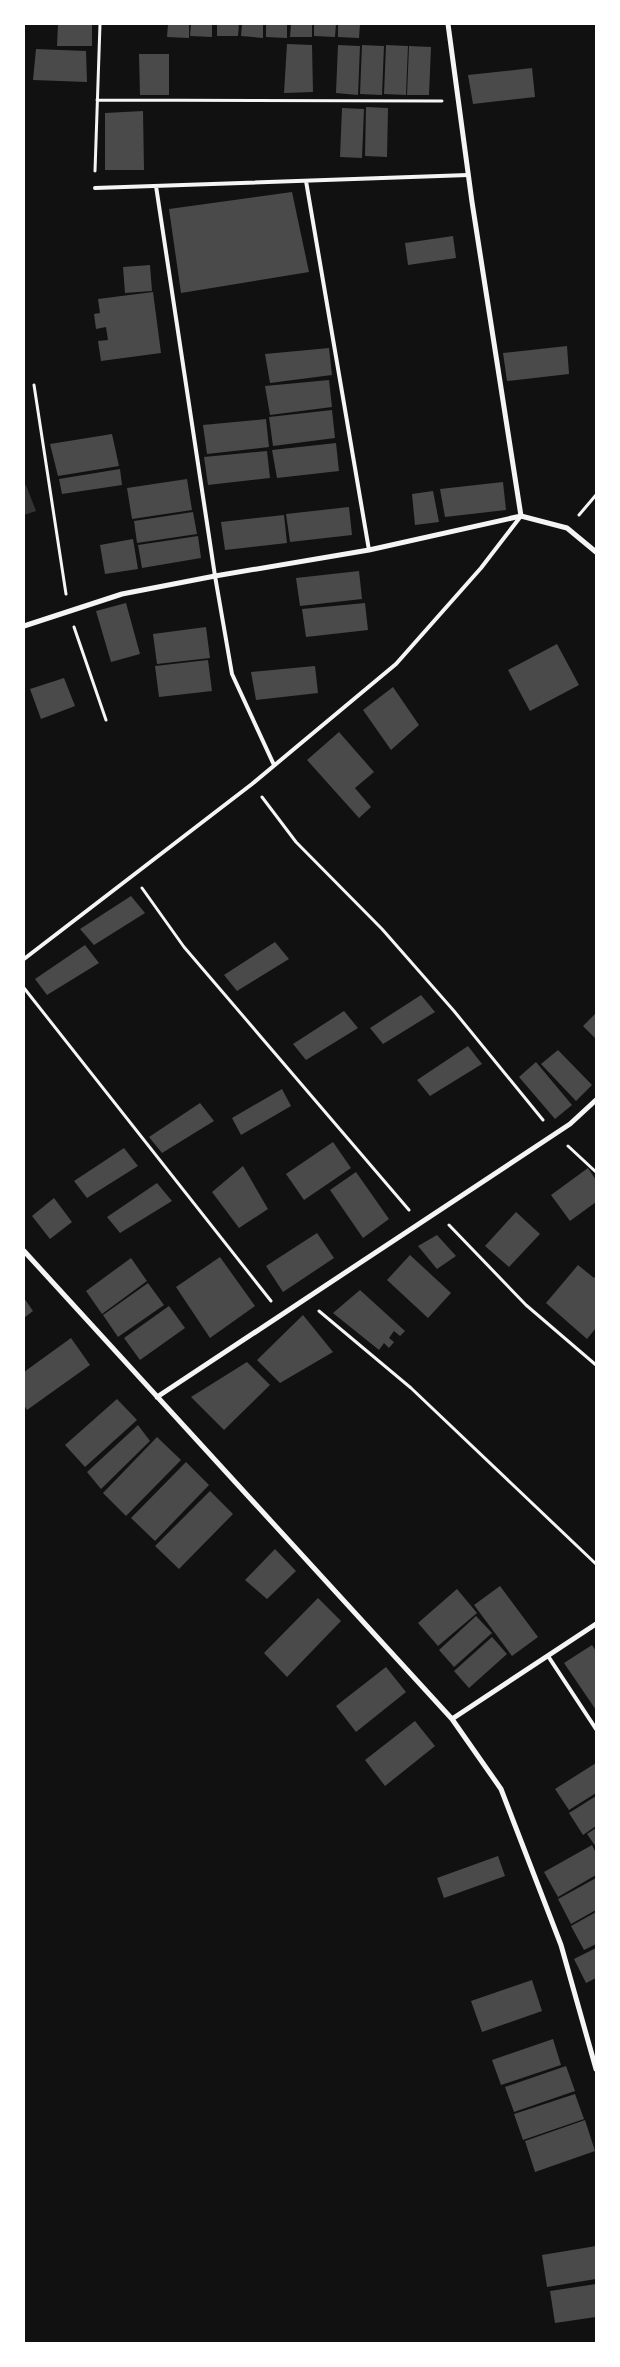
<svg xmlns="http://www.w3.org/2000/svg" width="620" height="2367" viewBox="0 0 620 2367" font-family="'Archivo Narrow',sans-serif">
<rect width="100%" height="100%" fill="#111"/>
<!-- water -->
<path fill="#333" d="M 26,485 L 36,511 L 24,515 L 24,486 Z"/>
<!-- building -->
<path fill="#4a4a4a" d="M 58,24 L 92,24 L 92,46 L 57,46 Z
M 168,24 L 189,24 L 189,38 L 167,37 Z
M 191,24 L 212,24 L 212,37 L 190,36 Z
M 217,24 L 239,24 L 238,36 L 217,36 Z
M 242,24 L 263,24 L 263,38 L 241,36 Z
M 266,24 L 287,24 L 287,38 L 266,37 Z
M 291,24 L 312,24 L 312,37 L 290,37 Z
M 314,24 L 336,24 L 335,37 L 314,36 Z
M 338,24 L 360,24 L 359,38 L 338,37 Z
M 287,44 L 312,45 L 313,92 L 284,93 Z
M 338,45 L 360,46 L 358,95 L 336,93 Z
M 362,45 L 384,46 L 382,95 L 360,94 Z
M 386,45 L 408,46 L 406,95 L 384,94 Z
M 409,46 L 431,47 L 429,95 L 407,95 Z
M 36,49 L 86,51 L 87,82 L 33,80 Z
M 139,54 L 169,54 L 169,95 L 140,95 Z
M 532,68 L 535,97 L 473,104 L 468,75 Z
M 366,107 L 388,108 L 387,157 L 365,156 Z
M 342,108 L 364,109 L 362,158 L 340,157 Z
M 143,111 L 144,170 L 105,170 L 105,113 Z
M 292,192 L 309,272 L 181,293 L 169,209 Z
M 453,236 L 456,258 L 408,265 L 405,243 Z
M 150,265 L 152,291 L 125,293 L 123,267 Z
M 153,292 L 161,353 L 101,361 L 98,341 L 108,340 L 106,327 L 96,329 L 94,314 L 100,313 L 98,299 Z
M 567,346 L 569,374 L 507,381 L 503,353 Z
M 329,348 L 332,375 L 270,383 L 265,354 Z
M 329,380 L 332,407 L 270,415 L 265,386 Z
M 332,410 L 335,438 L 273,446 L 269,417 Z
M 266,419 L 269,447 L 207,454 L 203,425 Z
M 112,434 L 119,466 L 58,476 L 50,444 Z
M 336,443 L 339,471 L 277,478 L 272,450 Z
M 267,451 L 270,478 L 208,485 L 204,457 Z
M 120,469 L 122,485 L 62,494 L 59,479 Z
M 187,479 L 192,510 L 132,519 L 127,488 Z
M 503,482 L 506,510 L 445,517 L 440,489 Z
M 433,491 L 439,522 L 415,525 L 412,494 Z
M 349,507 L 352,535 L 290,542 L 286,514 Z
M 193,512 L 197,534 L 137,543 L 134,521 Z
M 284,515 L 287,543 L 225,550 L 221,522 Z
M 198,536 L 201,558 L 142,568 L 138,545 Z
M 133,539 L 138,569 L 105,574 L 100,545 Z
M 359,571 L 362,599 L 300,606 L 296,578 Z
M 126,603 L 140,654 L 111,662 L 96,611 Z
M 365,603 L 368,630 L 306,637 L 302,609 Z
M 206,627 L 210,658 L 157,664 L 153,634 Z
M 557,644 L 579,685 L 530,711 L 508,670 Z
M 208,660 L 212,691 L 159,697 L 155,666 Z
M 315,666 L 318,693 L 256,700 L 251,672 Z
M 64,678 L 75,706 L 41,719 L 30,689 Z
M 393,687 L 419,725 L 391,750 L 363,710 Z
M 339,732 L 374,772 L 355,788 L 371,807 L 359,818 L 307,760 Z
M 131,896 L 145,913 L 94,945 L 80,929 Z
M 275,942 L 289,959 L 237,991 L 224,975 Z
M 85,945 L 99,963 L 47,995 L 35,979 Z
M 421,995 L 435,1012 L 383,1044 L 370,1028 Z
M 344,1011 L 358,1028 L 306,1060 L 293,1044 Z
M 596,1013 L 596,1039 L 583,1026 Z
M 468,1046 L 482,1064 L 430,1096 L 417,1080 Z
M 558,1050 L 592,1085 L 576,1101 L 541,1064 Z
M 536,1062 L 572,1105 L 555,1119 L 519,1077 Z
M 282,1089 L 291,1106 L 241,1135 L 232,1118 Z
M 200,1103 L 214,1121 L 162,1153 L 149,1137 Z
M 333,1142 L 351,1168 L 304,1200 L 286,1174 Z
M 124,1148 L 138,1166 L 87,1198 L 74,1181 Z
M 243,1166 L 268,1209 L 239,1228 L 212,1192 Z
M 588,1168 L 596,1180 L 596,1202 L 570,1221 L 551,1195 Z
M 356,1172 L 389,1219 L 363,1238 L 330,1190 Z
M 157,1183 L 172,1201 L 120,1233 L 107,1217 Z
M 54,1198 L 72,1222 L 50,1239 L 32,1216 Z
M 516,1212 L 540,1234 L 509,1267 L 485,1246 Z
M 317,1233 L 334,1258 L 283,1292 L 266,1266 Z
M 437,1235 L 456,1256 L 437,1269 L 418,1246 Z
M 410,1255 L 451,1293 L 428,1318 L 387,1280 Z
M 220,1257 L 255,1306 L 210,1338 L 176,1287 Z
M 131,1258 L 147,1281 L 102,1314 L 86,1291 Z
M 578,1265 L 594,1278 L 596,1275 L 596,1328 L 587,1339 L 546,1303 Z
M 148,1283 L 164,1305 L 118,1337 L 103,1315 Z
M 360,1290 L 405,1331 L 400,1336 L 394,1331 L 389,1338 L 394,1342 L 389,1348 L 384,1343 L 379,1350 L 333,1313 Z
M 24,1298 L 33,1311 L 24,1318 Z
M 169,1306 L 185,1328 L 140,1360 L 124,1338 Z
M 303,1315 L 333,1352 L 280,1383 L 257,1360 Z
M 71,1338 L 90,1365 L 27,1410 L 24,1405 L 24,1372 Z
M 247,1362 L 270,1385 L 224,1430 L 191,1397 Z
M 117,1399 L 137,1420 L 85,1467 L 65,1445 Z
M 138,1425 L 150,1441 L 101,1489 L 87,1472 Z
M 157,1437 L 181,1460 L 126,1516 L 103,1493 Z
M 186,1462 L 209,1485 L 155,1541 L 131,1518 Z
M 210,1491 L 233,1514 L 179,1569 L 155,1546 Z
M 275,1549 L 296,1571 L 267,1599 L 245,1580 Z
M 500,1586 L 538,1637 L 512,1656 L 474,1605 Z
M 457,1589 L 477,1613 L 438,1646 L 418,1623 Z
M 318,1598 L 341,1621 L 287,1677 L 264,1653 Z
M 476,1616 L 492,1633 L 454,1667 L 439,1650 Z
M 492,1637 L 507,1654 L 469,1688 L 454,1671 Z
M 592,1645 L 596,1651 L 596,1710 L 564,1663 Z
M 386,1667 L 406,1692 L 356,1732 L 336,1706 Z
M 415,1721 L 435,1746 L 385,1786 L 365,1760 Z
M 596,1763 L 596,1793 L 569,1810 L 555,1789 Z
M 596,1796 L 596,1826 L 583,1835 L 569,1813 Z
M 596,1828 L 596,1847 L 587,1834 Z
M 592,1845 L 596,1853 L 596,1875 L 558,1897 L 544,1872 Z
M 498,1856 L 505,1876 L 444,1898 L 437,1878 Z
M 596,1878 L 596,1910 L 571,1924 L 558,1899 Z
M 596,1912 L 596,1944 L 584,1950 L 571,1926 Z
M 596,1948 L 596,1978 L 586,1983 L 574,1959 Z
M 532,1980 L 542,2011 L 482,2032 L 471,2001 Z
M 553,2039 L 561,2065 L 501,2085 L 492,2060 Z
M 566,2066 L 575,2091 L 514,2112 L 505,2087 Z
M 575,2094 L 584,2119 L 523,2140 L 514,2114 Z
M 585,2120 L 595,2151 L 535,2172 L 525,2141 Z
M 596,2246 L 596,2279 L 547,2287 L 542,2255 Z
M 596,2284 L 596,2317 L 555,2323 L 550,2291 Z"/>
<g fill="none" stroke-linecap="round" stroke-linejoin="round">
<!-- path -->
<path stroke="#f5f5f5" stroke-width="3" d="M 97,100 L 442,101
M 95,171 L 100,24
M 34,385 L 66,594
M 579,515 L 596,495
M 74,627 L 106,720
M 262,797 L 296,842 L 382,929 L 454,1011 L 543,1120
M 142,888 L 184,947 L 409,1210
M 24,988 L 271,1301
M 568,1146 L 596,1172
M 449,1225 L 526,1305 L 596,1365
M 319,1311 L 411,1388 L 596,1564"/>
<!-- service -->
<path stroke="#f5f5f5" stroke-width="4" d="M 306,181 L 369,550
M 156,186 L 215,576 L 232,674 L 274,765
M 95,188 L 468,175
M 24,959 L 252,784 L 396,664 L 481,568 L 521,516
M 548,1656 L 596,1729"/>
<!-- minor -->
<path stroke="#f5f5f5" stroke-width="5" d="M 448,24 L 472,202 L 521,516
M 24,626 L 122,594 L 215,576 L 369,550 L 521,516 L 567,528 L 596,552
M 24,1251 L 452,1719 L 501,1789 L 561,1945 L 596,2069
M 157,1397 L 570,1124 L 596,1100
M 452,1719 L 596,1624"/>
</g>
<!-- border -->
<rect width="620" height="2367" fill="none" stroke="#ffffff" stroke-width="50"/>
</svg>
